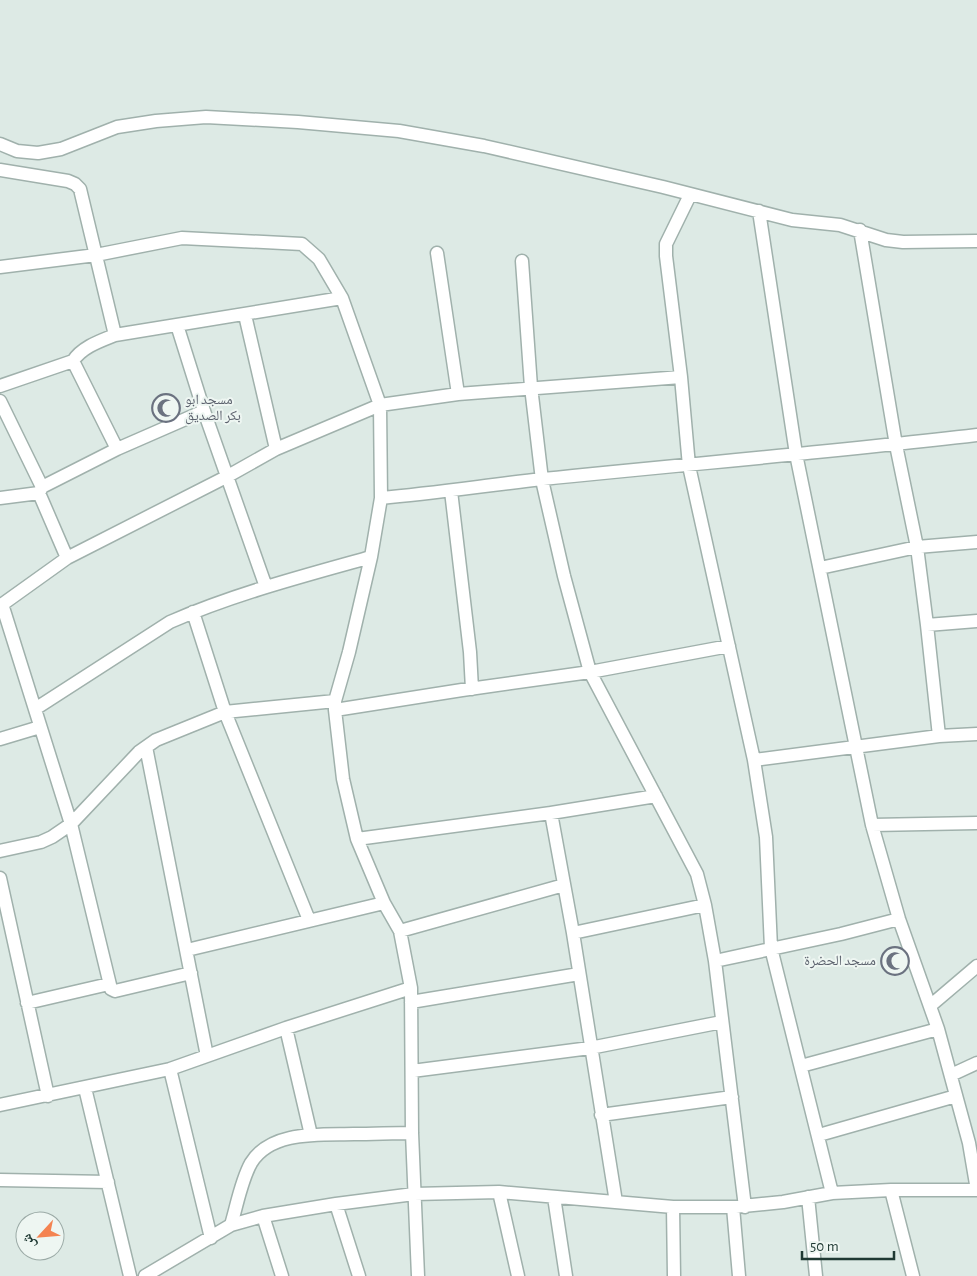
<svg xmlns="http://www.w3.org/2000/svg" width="977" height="1276" viewBox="0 0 977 1276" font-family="'Alegreya Sans','Noto Naskh Arabic',sans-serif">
<rect width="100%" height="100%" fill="#ddeae5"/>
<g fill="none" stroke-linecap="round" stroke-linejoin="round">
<defs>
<path id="minor" d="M 0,144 L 17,151 L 38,153 L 61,149 L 117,127 L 156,121 L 206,117 L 298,122 L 399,131 L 484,146 L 663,187 L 792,220 L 840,225 L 886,240 L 903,242 L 977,241
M 0,170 L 68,181 L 75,184 L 80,189 L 115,335
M 690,195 L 666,244 L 666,256 L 681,377 L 689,466 L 754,760 L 766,837 L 771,948 L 832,1193
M 860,230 L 896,445 L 917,547 L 927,625 L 939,736
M 437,253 L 458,394
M 522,261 L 531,387 L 542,480 L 564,576 L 590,672 L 697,874 L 705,905 L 715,961 L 745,1207
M 0,267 L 96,255 L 182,238 L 302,244 L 319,259 L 342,298 L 380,405 L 381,498 L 371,557 L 349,652 L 335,701 L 335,710 L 343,779 L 357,839 L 384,903 L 400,931 L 411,988 L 412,1133 L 418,1276
M 245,315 L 276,449
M 177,325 L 204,411 L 266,587
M 73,361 L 117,449
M 0,386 L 73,361 C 82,347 100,341 115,335 L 342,298
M 0,401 L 42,487 L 39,493
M 42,487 L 117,449 L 204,411
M 451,491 L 470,652 L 472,689
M 39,493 L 67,558
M 0,498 L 39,493
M 381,498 C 435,493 489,485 543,479 C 688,464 833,452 977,435
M 820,568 L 917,547 L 977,542
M 2,604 L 71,824 L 111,989 L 115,991 L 191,973
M 0,606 L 67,558 L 228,476 L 276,449 L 380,405 L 458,394 L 681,377
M 193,612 L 225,712 L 309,920
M 927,625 L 977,621
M 35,709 L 170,622 C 234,594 303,576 371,557
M 335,710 L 462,690 L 590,672 L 729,646
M 0,739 L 40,727
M 146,747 L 207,1056
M 754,760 L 939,736 L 977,734
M 551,813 L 573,933 L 616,1202
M 872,825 L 977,823
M 357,839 L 551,813 L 656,796
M 0,851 L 41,842 L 52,837 L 71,824 L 139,752 L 156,740 L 225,712 L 335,701
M 0,878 L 48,1096
M 400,931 L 564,885
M 573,933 L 705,905
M 187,950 L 384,903
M 715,961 L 841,934 L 899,919
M 411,1002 L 579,974
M 27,1003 L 109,984
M 930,1006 L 977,966
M 286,1028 L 311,1135
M 801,1066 L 938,1029
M 170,1069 L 211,1238
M 412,1071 L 590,1048 L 722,1022
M 951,1075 L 977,1063
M 85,1088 L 130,1276
M 0,1105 L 170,1069 L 286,1028 L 411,988
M 601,1115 L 732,1097
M 819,1135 L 956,1096
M 0,1180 L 108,1182
M 891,1190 L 913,1276
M 499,1192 L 518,1276
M 554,1197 L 566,1276
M 808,1197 L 816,1276
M 336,1204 L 359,1276
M 673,1207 L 674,1276
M 733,1207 L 739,1276
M 263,1216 L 282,1276
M 231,1225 C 237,1205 241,1181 251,1163 C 271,1130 321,1135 354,1134 C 373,1134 393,1133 412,1133
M 145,1276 L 231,1225 L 263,1216 L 336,1204 L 414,1194 L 499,1192 L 673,1207 L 733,1207 L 783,1202 L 832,1193 L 891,1190 L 977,1190 L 969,1143 L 938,1029 L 899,919 L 872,825 L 796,454 L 759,211"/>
</defs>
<!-- minor casing -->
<use href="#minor" stroke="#a0b1ac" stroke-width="15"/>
<!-- minor -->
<use href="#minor" stroke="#fff" stroke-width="12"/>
</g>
<!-- icons -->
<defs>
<symbol id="mosque-ring" viewBox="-11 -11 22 22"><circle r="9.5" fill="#eef6f2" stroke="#6b7280" stroke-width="1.5"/><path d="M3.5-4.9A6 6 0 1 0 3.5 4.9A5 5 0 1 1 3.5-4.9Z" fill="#6b7280"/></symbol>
</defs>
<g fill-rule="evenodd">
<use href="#mosque-ring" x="150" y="392" width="32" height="32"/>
<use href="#mosque-ring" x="879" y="945" width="32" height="32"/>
</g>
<g text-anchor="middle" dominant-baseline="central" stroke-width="4" stroke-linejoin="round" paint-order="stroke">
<!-- worship labels -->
<g font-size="14" fill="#5b616d" stroke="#eef6f2" text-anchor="start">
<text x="185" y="400">مسجد ابو<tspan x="185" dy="16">بكر الصديق</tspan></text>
<text x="876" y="961" text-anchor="end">مسجد الحضرة</text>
</g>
</g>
<!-- north arrow -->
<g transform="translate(40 1236) rotate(244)"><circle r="24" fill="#eef6f2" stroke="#9baaa6"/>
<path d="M0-4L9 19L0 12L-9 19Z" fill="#f48351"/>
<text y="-8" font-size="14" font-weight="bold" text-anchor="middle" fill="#1f3933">ش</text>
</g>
<!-- scale -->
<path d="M802 1251v8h92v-8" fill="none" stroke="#1f3933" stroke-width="2.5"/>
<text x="810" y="1251" font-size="15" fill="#1f3933" stroke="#eef6f2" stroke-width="4" paint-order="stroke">50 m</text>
</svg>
